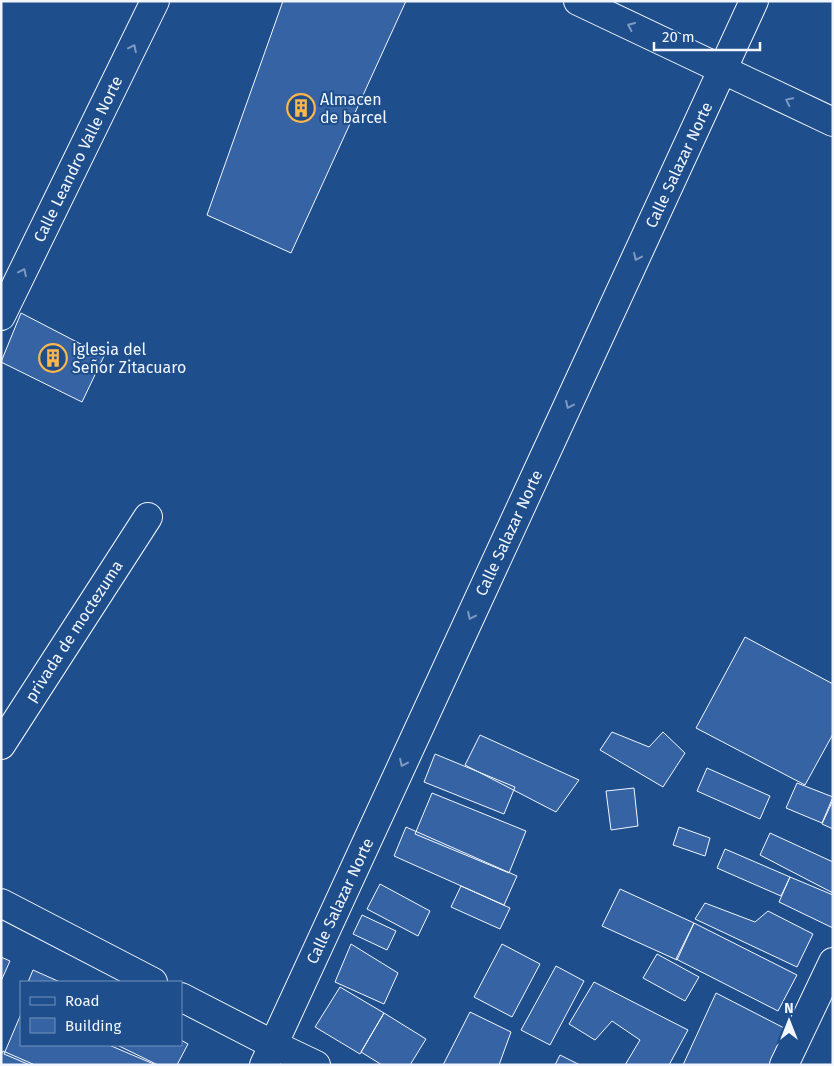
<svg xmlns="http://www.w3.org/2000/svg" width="834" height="1066" viewBox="0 0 834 1066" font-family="'Fira Sans',sans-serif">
<rect width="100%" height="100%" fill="#1f4e8c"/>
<!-- building -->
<path fill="#3563a3" stroke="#f2f6ff" d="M 283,1 L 406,1 L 291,253 L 207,215 Z
M 21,313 L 104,356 L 82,402 L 1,362 Z
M 745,637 L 833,684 L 833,734 L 805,785 L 696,728 Z
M 612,732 L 649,747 L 663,732 L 685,753 L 663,787 L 600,750 Z
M 480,735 L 579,780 L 556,812 L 465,765 Z
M 435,754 L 515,787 L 504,814 L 424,782 Z
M 707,768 L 770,796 L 760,819 L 697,791 Z
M 797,783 L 833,797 L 822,823 L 786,808 Z
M 634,788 L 638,826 L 611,830 L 606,791 Z
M 432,793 L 526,831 L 509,873 L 415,834 Z
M 833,800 L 833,829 L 822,824 Z
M 406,827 L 517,876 L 504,905 L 394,856 Z
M 679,827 L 710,838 L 705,856 L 673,845 Z
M 770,833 L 833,862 L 833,893 L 760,855 Z
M 725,849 L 790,877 L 781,896 L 717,868 Z
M 790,877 L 833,895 L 833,928 L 779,902 Z
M 380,884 L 430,911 L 418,936 L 367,909 Z
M 461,886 L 510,908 L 500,929 L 451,907 Z
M 620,889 L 694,923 L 677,960 L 602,926 Z
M 705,903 L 755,922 L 768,911 L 813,934 L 797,967 L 695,919 Z
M 362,915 L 396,931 L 387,950 L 353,934 Z
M 694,923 L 797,975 L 778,1011 L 676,959 Z
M 351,944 L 398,973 L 384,1004 L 335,982 Z
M 502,944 L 540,964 L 512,1017 L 474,997 Z
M 657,954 L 699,977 L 685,1001 L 643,978 Z
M 1,957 L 10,961 L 1,981 Z
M 556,966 L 584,981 L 550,1045 L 521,1030 Z
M 33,970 L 60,982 L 28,982 Z
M 594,982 L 688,1030 L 669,1065 L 625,1065 L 640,1040 L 612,1021 L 595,1040 L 569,1024 Z
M 340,987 L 384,1013 L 360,1054 L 315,1027 Z
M 716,993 L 788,1030 L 773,1065 L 683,1065 Z
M 470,1012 L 511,1032 L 499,1065 L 443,1065 Z
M 384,1013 L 426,1039 L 410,1065 L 382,1065 L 361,1052 Z
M 21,1014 L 21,1045 L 109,1045 L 156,1065 L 30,1065 L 4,1054 Z
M 181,1040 L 188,1044 L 177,1065 L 158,1065 L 117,1045 L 181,1045 Z
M 3,1051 L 35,1065 L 1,1065 L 1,1055 Z
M 560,1055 L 580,1065 L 555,1065 Z"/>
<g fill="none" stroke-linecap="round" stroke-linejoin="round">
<defs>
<path id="minor" d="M 578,1 L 833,122
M 1,316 L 155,1
M 1,745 L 148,517
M 264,1065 L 754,1
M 784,1065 L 833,962"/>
<path id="tertiary" d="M 1,903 L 153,982
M 181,997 L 274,1045 L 316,1065"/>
</defs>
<!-- minor casing -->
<use href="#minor" stroke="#f2f6ff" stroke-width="30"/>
<!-- tertiary casing -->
<use href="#tertiary" stroke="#f2f6ff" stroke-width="30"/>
<!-- minor -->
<use href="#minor" stroke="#1f4e8c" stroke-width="28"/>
<!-- tertiary -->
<use href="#tertiary" stroke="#1f4e8c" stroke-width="28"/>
</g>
<!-- one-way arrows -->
<defs><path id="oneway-chevron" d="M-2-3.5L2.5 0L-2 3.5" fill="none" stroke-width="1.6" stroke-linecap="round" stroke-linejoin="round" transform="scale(1.25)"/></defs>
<g stroke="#7e9ac0">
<use href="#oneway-chevron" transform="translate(631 26) rotate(-155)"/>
<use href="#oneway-chevron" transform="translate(133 48) rotate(-64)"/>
<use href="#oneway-chevron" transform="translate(789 101) rotate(-154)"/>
<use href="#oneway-chevron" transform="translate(637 257) rotate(115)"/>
<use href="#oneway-chevron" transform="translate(23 272) rotate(-64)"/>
<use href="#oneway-chevron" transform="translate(569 405) rotate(115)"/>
<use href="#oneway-chevron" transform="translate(471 616) rotate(115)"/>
<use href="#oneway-chevron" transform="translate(403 763) rotate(115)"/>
</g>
<!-- icons -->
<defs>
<symbol id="building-ring" viewBox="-11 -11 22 22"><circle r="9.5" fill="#1f4e8c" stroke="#ffb74d" stroke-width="1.5"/><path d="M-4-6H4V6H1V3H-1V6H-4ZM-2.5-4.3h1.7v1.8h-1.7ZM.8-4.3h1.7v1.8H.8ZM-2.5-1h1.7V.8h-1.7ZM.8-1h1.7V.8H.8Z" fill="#ffb74d"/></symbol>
</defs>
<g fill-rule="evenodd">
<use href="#building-ring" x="285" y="92" width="32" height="32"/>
<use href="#building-ring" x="37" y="342" width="32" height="32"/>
</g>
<g text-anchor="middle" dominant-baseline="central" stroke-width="4" stroke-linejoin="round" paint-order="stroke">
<!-- poi labels -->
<g font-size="16" fill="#f2f6ff" stroke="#1f4e8c" text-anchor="start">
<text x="320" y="99">Almacen<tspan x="320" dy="18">de barcel</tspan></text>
<text x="72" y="349">Iglesia del<tspan x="72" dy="18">Señor Zitacuaro</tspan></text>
</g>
<!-- street labels -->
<g font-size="16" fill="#f2f6ff" stroke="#1f4e8c">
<text transform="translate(78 159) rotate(-64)">Calle Leandro Valle Norte</text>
<text transform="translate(679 165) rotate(-65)">Calle Salazar Norte</text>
<text transform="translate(509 533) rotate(-65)">Calle Salazar Norte</text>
<text transform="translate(74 631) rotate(-57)">privada de moctezuma</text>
<text transform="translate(340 901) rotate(-65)">Calle Salazar Norte</text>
</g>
</g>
<!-- border -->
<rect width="834" height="1066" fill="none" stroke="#f2f6ff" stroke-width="5"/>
<!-- legend -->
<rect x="20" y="981" width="162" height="65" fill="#1f4e8c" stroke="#7391ba"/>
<rect x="30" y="997" width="25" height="8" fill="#1f4e8c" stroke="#7391ba"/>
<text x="65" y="1006" font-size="15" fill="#f2f6ff">Road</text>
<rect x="30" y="1018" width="25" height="15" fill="#3563a3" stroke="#7391ba"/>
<text x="65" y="1031" font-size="15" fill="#f2f6ff">Building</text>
<!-- north arrow -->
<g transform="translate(789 1021)" stroke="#1f4e8c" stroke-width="4" paint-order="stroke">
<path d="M0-4L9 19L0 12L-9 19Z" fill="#f2f6ff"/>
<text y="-8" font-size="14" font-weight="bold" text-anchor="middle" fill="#f2f6ff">N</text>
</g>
<!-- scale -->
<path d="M654 42v8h106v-8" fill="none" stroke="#f2f6ff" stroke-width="2.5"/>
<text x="662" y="42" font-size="15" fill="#f2f6ff" stroke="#1f4e8c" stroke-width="4" paint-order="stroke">20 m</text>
</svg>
